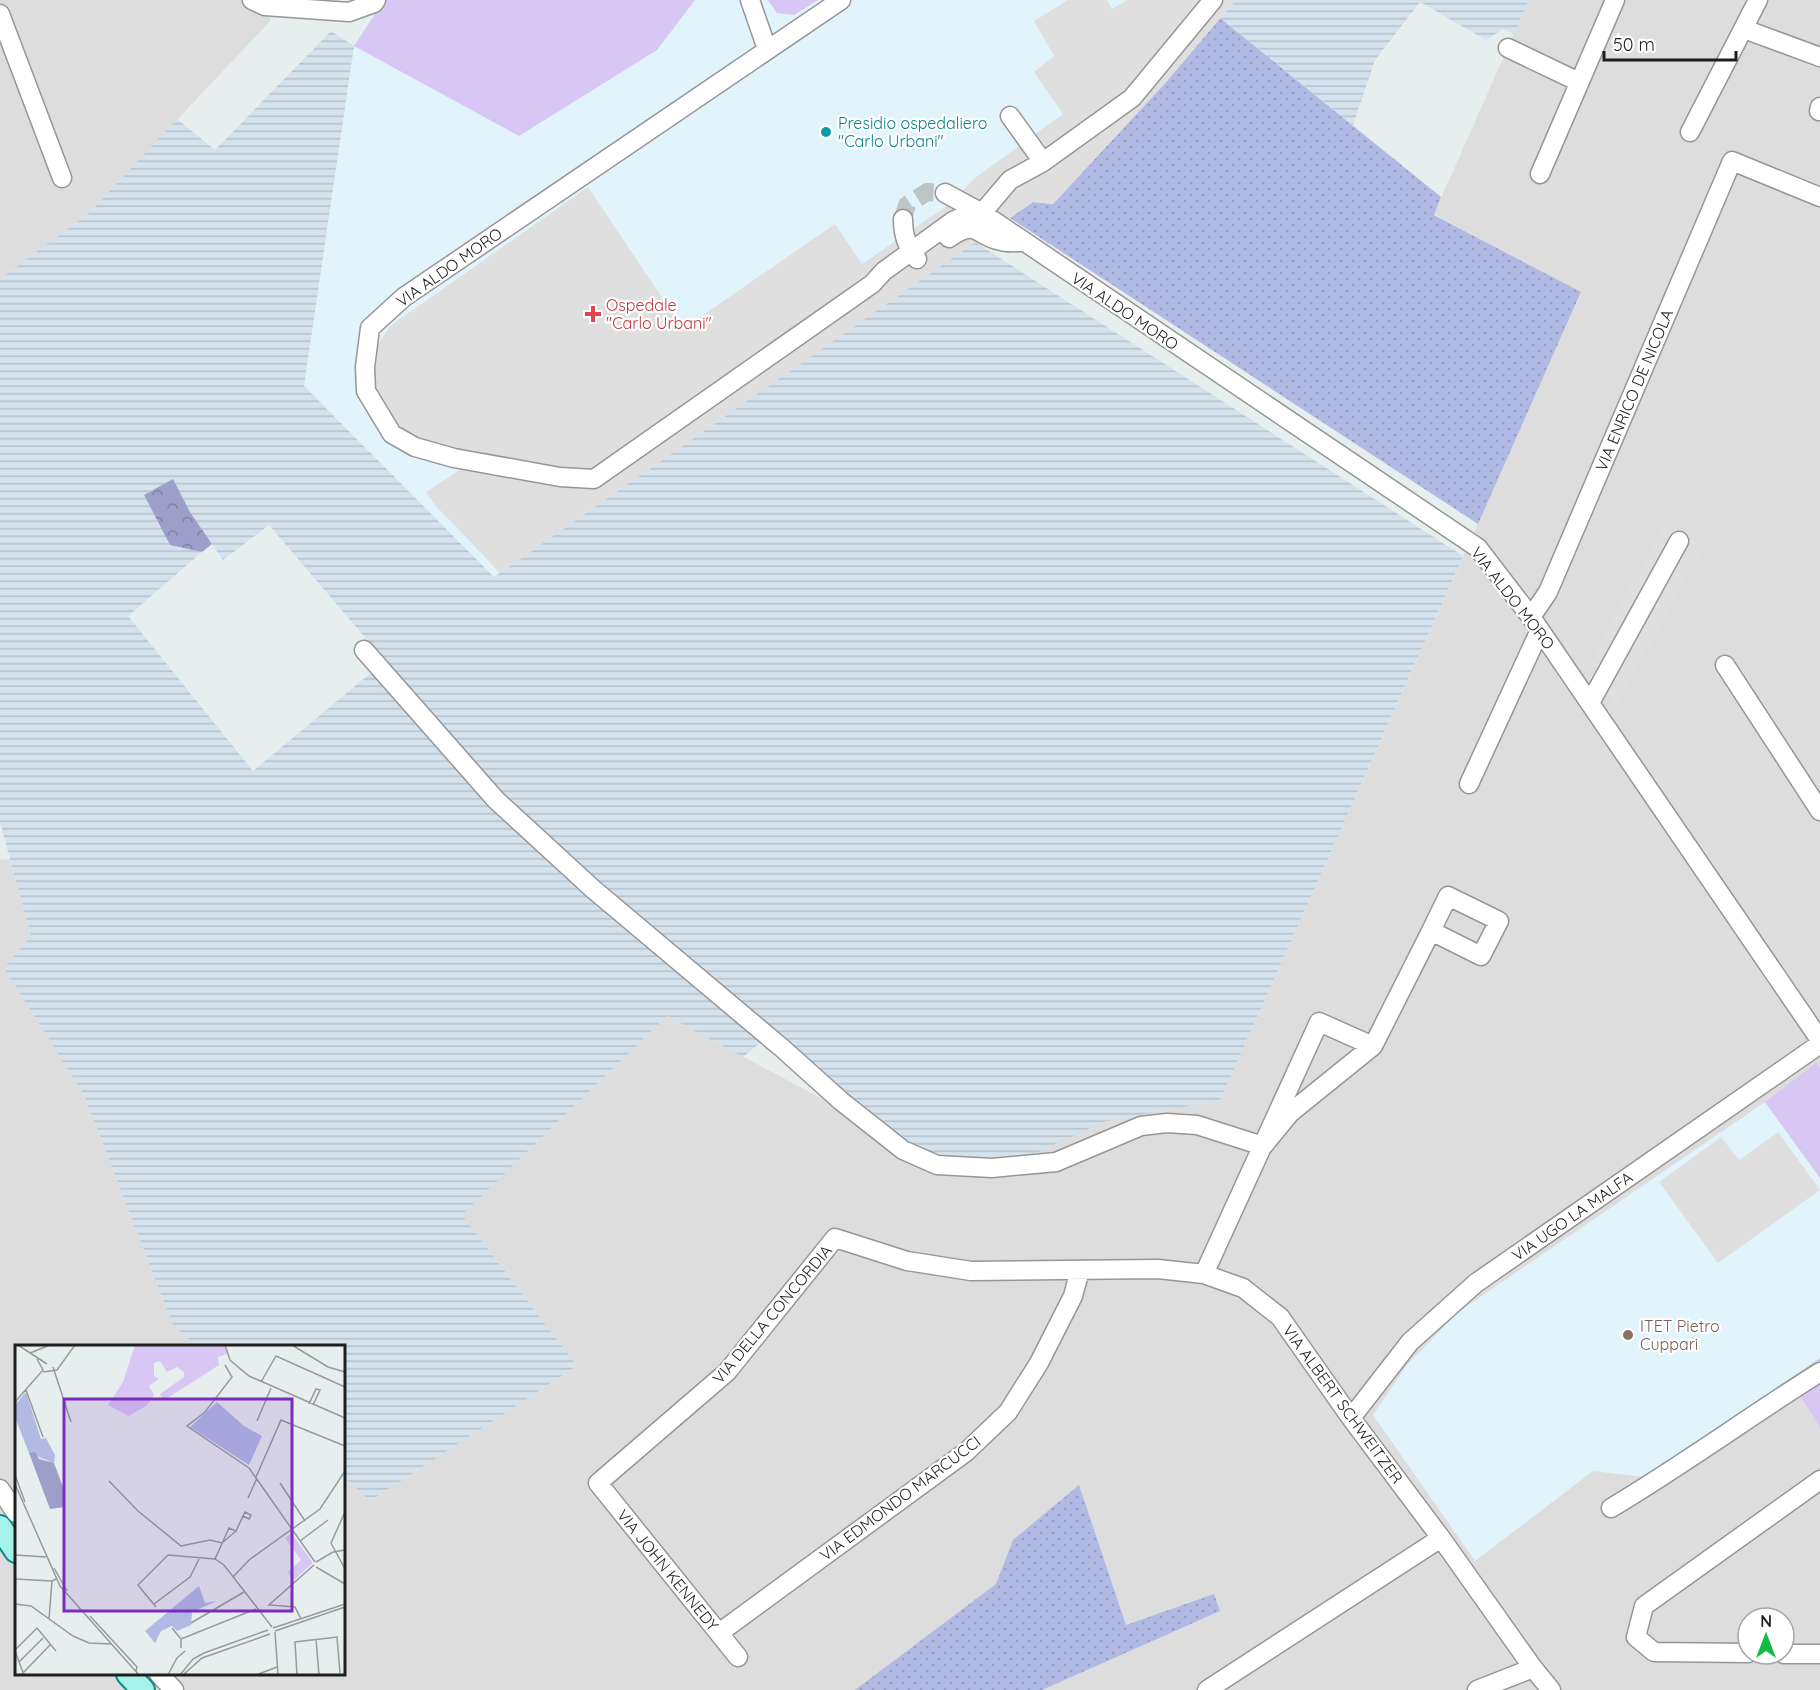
<svg xmlns="http://www.w3.org/2000/svg" width="1820" height="1690" viewBox="0 0 1820 1690" font-family="Quicksand,sans-serif">
<defs>
<pattern id="farmland-rules" width="6" height="5" patternUnits="userSpaceOnUse" patternTransform="scale(1.5)"><rect width="6" height="5" fill="#d3e2ec"/><path d="M0 2.5h6" fill="none" stroke="#b5c1ca"/></pattern>
<pattern id="grass-dots" width="8" height="8" patternUnits="userSpaceOnUse" patternTransform="scale(1.5)"><rect width="8" height="8" fill="#b0bae4"/><path d="M2 2h.1M6 6h.1" fill="none" stroke="#979fc3" stroke-width="1.8" stroke-linecap="round"/></pattern>
<pattern id="forest-crowns" width="20" height="18" patternUnits="userSpaceOnUse" patternTransform="scale(1.5)"><rect width="20" height="18" fill="#9e9eca"/><path d="M2 6a3 3 0 1 1 6 0M12 15a3 3 0 1 1 6 0" fill="none" stroke="#8080a3"/></pattern>
</defs>
<rect width="100%" height="100%" fill="#e6efee"/>
<!-- residential -->
<path fill="#dcdddc" fill-rule="evenodd" d="M 0,0 L 262,0 L 271,20 L 89,213 L 0,279 Z
M 1529,0 L 1820,0 L 1820,1690 L 0,1690 L 0,860 L 10,859 L 31,936 L 5,968 L 84,1095 L 173,1325 L 197,1346 L 16,1346 L 16,1674 L 344,1674 L 344,1477 L 370,1501 L 577,1366 L 462,1215 L 667,1016 L 927,1155 L 1220,1100 L 1581,293 L 1434,214 ZM 1748,1618 L 1784,1618 L 1784,1654 L 1748,1654 Z"/>
<!-- education -->
<path fill="#e1f4fc" d="M 384,0 L 1236,0 L 1167,81 L 1033,202 L 494,577 L 304,386 L 354,46 Z
M 1765,1102 L 1820,1178 L 1820,1358 L 1646,1477 L 1593,1471 L 1475,1561 L 1373,1415 L 1407,1365 L 1457,1313 Z"/>
<!-- farmland -->
<path fill="url(#farmland-rules)" d="M 1236,0 L 1529,0 L 1514,34 L 1503,29 L 1486,40 L 1420,2 L 1375,60 L 1353,125 L 1220,18 Z
M 331,31 L 354,46 L 304,386 L 494,577 L 975,242 L 1463,556 L 1220,1100 L 1103,1122 L 1034,1154 L 966,1159 L 927,1155 L 753,1018 L 503,799 L 269,525 L 223,560 L 190,512 L 173,479 L 144,495 L 170,545 L 202,552 L 128,616 L 253,771 L 373,671 L 495,806 L 611,914 L 761,1042 L 743,1057 L 667,1016 L 462,1215 L 577,1366 L 370,1501 L 344,1477 L 344,1346 L 197,1346 L 173,1325 L 84,1095 L 4,968 L 31,936 L 0,822 L 0,279 L 89,213 L 177,119 L 215,150 Z"/>
<!-- grass -->
<path fill="url(#grass-dots)" d="M 1220,18 L 1441,197 L 1434,215 L 1581,292 L 1478,524 L 1010,218 L 1033,202 L 1053,204 L 1167,81 Z
M 1079,1485 L 1126,1625 L 1214,1594 L 1220,1611 L 1042,1690 L 855,1690 L 996,1584 L 1013,1540 Z"/>
<!-- forest -->
<path fill="url(#forest-crowns)" d="M 173,479 L 190,512 L 212,544 L 202,552 L 170,545 L 144,495 Z"/>
<!-- park -->
<path fill="#d8c7f5" d="M 384,0 L 695,0 L 657,50 L 519,136 L 354,46 Z
M 768,0 L 818,0 L 794,15 L 777,13 Z
M 1816,1063 L 1820,1068 L 1820,1178 L 1765,1102 Z
M 1820,1358 L 1820,1427 L 1790,1380 Z"/>
<!-- parking -->
<path fill="#dfdfdf" d="M 1068,0 L 1107,0 L 1112,9 L 1127,0 L 1236,0 L 1167,81 L 1053,204 L 1033,202 L 500,573 L 435,505 L 426,492 L 481,456 L 431,447 L 403,435 L 371,382 L 378,345 L 390,326 L 588,187 L 683,329 L 835,224 L 862,264 L 948,205 L 975,178 L 1063,114 L 1034,72 L 1054,56 L 1034,21 Z
M 1663,525 L 1704,546 L 1616,706 L 1590,663 Z
M 1778,1132 L 1820,1190 L 1718,1263 L 1659,1182 L 1721,1137 L 1739,1160 Z"/>
<g fill="none" stroke-linecap="round" stroke-linejoin="round">
<!-- minor-tunnel -->
<path stroke="#bec5c5" stroke-width="18" stroke-dasharray="18 9" stroke-linecap="butt" d="M 903,219 L 907,205 L 927,192 L 945,193"/>
<defs>
<path id="minor" d="M 252,0 L 265,6 L 349,12 L 374,3 L 376,0
M 750,0 L 767,49
M 841,0 L 404,297 L 370,328 L 365,367 L 366,391 L 392,434 L 415,447 L 454,458 L 560,477 L 594,479 L 872,284 L 884,271 L 953,221 L 966,215 L 982,213 L 1010,180 L 1043,162 L 1132,98 L 1213,0
M 0,14 L 62,178
M 1744,29 L 1820,57
M 1508,48 L 1579,82
M 1819,111 L 1820,107
M 1010,116 L 1043,162
M 1690,132 L 1758,0
M 1540,174 L 1615,0
M 945,193 L 982,213 L 1478,548 L 1531,617 L 1820,1040
M 903,219 C 903,236 907,246 917,259
M 949,238 C 978,218 975,236 1001,241 C 1007,243 1014,242 1020,242
M 1531,617 L 1548,592 L 1732,161 L 1820,197
M 364,650 L 496,800 L 593,889 L 782,1048 L 841,1101 L 903,1150 L 937,1165 L 992,1168 L 1056,1162 L 1141,1126 L 1167,1123 L 1197,1125 L 1263,1146 L 1290,1113 L 1373,1046
M 1725,665 L 1820,811
M 1590,703 L 1679,541
M 1469,784 L 1540,630
M 1204,1274 L 1319,1022 L 1373,1046 L 1431,931 L 1481,956 L 1499,921 L 1448,896 L 1431,931
M 1351,1418 L 1410,1342 L 1476,1283 L 1820,1044
M 0,1489 L 16,1513
M 1611,1508 C 1683,1465 1750,1416 1820,1372
M 719,1633 L 966,1452 L 1008,1412 L 1039,1363 L 1073,1296 L 1080,1270
M 1748,1653 L 1654,1652 L 1636,1637 L 1644,1606 L 1820,1480
M 1784,1654 L 1820,1654
M 738,1657 L 598,1483 L 727,1372 L 835,1238 L 907,1261 L 971,1271 L 1158,1269 L 1204,1274 L 1243,1288 L 1280,1317 L 1351,1418 L 1441,1538 L 1533,1668 L 1551,1690
M 159,1674 L 174,1690
M 1207,1690 L 1441,1538
M 1477,1690 L 1533,1668"/>
<path id="major" d="M 0,1527 L 16,1551
M 128,1674 L 143,1690"/>
</defs>
<!-- minor casing -->
<use href="#minor" stroke="#969696" stroke-width="21"/>
<!-- major casing -->
<use href="#major" stroke="#0e8c88" stroke-width="26"/>
<!-- minor -->
<use href="#minor" stroke="#fff" stroke-width="18"/>
<!-- major -->
<use href="#major" stroke="#a6f3e9" stroke-width="22"/>
</g>
<!-- markers -->
<circle fill="#0f9aa8" stroke="#fff" stroke-width="2" cx="826" cy="132" r="6"/>
<path fill="#e0444e" stroke="#fff" stroke-width="2" d="M590 305h6v6h6v6h-6v6h-6v-6h-6v-6h6z"/>
<circle fill="#8d6e63" stroke="#fff" stroke-width="2" cx="1628" cy="1335" r="6"/>
<g text-anchor="middle" dominant-baseline="central" stroke-width="4.5" stroke-linejoin="round" paint-order="stroke">
<!-- culture labels -->
<g font-size="16" fill="#0d838f" stroke="#fff" text-anchor="start">
<text x="838" y="123">Presidio ospedaliero<tspan x="838" dy="18">"Carlo Urbani"</tspan></text>
</g>
<!-- street labels -->
<g font-size="16" fill="#1f1f1f" stroke="#fff">
<text transform="translate(449 267) rotate(-35)">VIA ALDO MORO</text>
<text transform="translate(1125 311) rotate(34)">VIA ALDO MORO</text>
<text transform="translate(1634 390) rotate(-67)">VIA ENRICO DE NICOLA</text>
<text transform="translate(1513 598) rotate(52)">VIA ALDO MORO</text>
<text transform="translate(1572 1216) rotate(-35)">VIA UGO LA MALFA</text>
<text transform="translate(772 1314) rotate(-50)">VIA DELLA CONCORDIA</text>
<text transform="translate(1343 1404) rotate(54)">VIA ALBERT SCHWEITZER</text>
<text transform="translate(900 1498) rotate(-37)">VIA EDMONDO MARCUCCI</text>
<text transform="translate(668 1570) rotate(51)">VIA JOHN KENNEDY</text>
</g>
<!-- health labels -->
<g font-size="16" fill="#be3a42" stroke="#fff" text-anchor="start">
<text x="606" y="305">Ospedale<tspan x="606" dy="18">"Carlo Urbani"</tspan></text>
</g>
<!-- education labels -->
<g font-size="16" fill="#785e54" stroke="#fff" text-anchor="start">
<text x="1640" y="1326">ITET Pietro<tspan x="1640" dy="18">Cuppari</tspan></text>
</g>
</g>
<!-- overview -->
<g transform="translate(15 1345)">
<rect width="330" height="330" fill="#e6efee"/>
<path d="M 11,47 L 26,94 L 31,93 L 40,110 L 39,118 L 14,108 L 0,72 L 0,60 ZM 202,57 L 229,81 L 247,91 L 234,120 L 175,82 ZM 184,241 L 190,258 L 202,256 L 177,267 L 176,280 L 162,286 L 157,281 L 146,286 L 140,298 L 130,286 Z" fill="#b0bae4"/>
<path d="M 20,107 L 24,114 L 39,118 L 48,142 L 50,162 L 35,164 L 14,108 Z" fill="#9e9eca"/>
<path d="M 120,0 L 209,0 L 212,9 L 203,12 L 204,20 L 148,56 L 145,49 L 169,32 L 169,27 L 162,22 L 152,27 L 145,16 L 139,18 L 139,31 L 144,34 L 134,41 L 139,50 L 131,61 L 114,71 L 93,60 L 108,37 ZM 276,188 L 298,218 L 278,236 L 273,227 L 286,215 L 270,193 Z" fill="#d8c7f5"/>
<path fill="none" stroke="#969c9b" stroke-width="1.5" d="M 3,0 L 32,19M 210,0 L 215,15 L 234,31 L 330,73M 277,0 L 313,22 L 330,27M 15,8 L 35,0M 210,20 L 217,32 L 190,67 L 172,81 L 234,123 L 300,217M 38,22 L 56,77M 28,27 L 42,25 L 60,0M 246,37 L 261,11 L 330,42M 11,45 L 28,92M 0,57 L 28,25 L 22,14M 294,59 L 301,44 L 305,45 L 298,60M 242,76 L 256,43M 0,130 L 10,157M 241,132 L 266,75 L 330,101M 94,136 L 123,166 L 166,201 L 195,195 L 207,198 L 221,186M 265,138 L 290,176M 0,139 L 45,241 L 124,330M 233,153 L 242,133M 330,167 L 316,198 L 330,224M 285,196 L 313,175M 0,210 L 31,212M 200,214 L 214,183 L 221,186 L 228,171 L 234,174 L 236,170 L 230,167 L 228,171M 301,217 L 318,207 L 330,205M 301,222 L 330,239M 39,223 L 52,246M 218,232 L 234,215 L 305,164 L 330,126M 0,234 L 37,236M 0,259 L 16,261 L 58,291 L 74,298 L 97,299M 139,259 L 175,232 L 184,214M 141,262 L 123,240 L 153,210 L 200,214 L 209,220 L 257,282M 75,271 L 122,322 L 121,326M 34,274 L 37,236 L 41,234M 286,274 L 280,262 L 254,260 L 299,220M 176,278 L 229,247M 157,283 L 166,294 L 166,303M 258,283 L 330,259M 260,286 L 330,262M 260,287 L 263,330M 166,294 L 241,264M 301,294 L 304,330M 0,305 L 22,283 L 41,306M 0,306 L 9,330M 4,317 L 28,293M 6,330 L 35,300M 153,330 L 162,313 L 170,306M 165,330 L 178,314 L 189,308 L 253,285M 168,330 L 187,313 L 255,289M 241,330 L 262,322M 282,330 L 280,297 L 322,292 L 325,328"/>
<path fill="#7b2cbf" fill-opacity="0.15" stroke="#7b2cbf" stroke-width="3" d="M 49,54 L 277,54 L 277,266 L 49,266 Z"/>
<rect width="330" height="330" fill="none" stroke="#1f1f1f" stroke-width="3"/>
</g>
<!-- north arrow -->
<g transform="translate(1766 1636)"><circle r="28" fill="#ffffff" stroke="#a5a5a5" stroke-width="1.5"/>
<path d="M0-4.5L10 22L0 15L-10 22Z" fill="#12bb45"/>
<text y="-9" font-size="16" font-weight="bold" text-anchor="middle" fill="#1f1f1f">N</text>
</g>
<!-- scale -->
<path d="M1604 51v9h132v-9" fill="none" stroke="#1f1f1f" stroke-width="3"/>
<text x="1613" y="51" font-size="18" fill="#1f1f1f" stroke="#ffffff" stroke-width="4.5" paint-order="stroke">50 m</text>
</svg>
